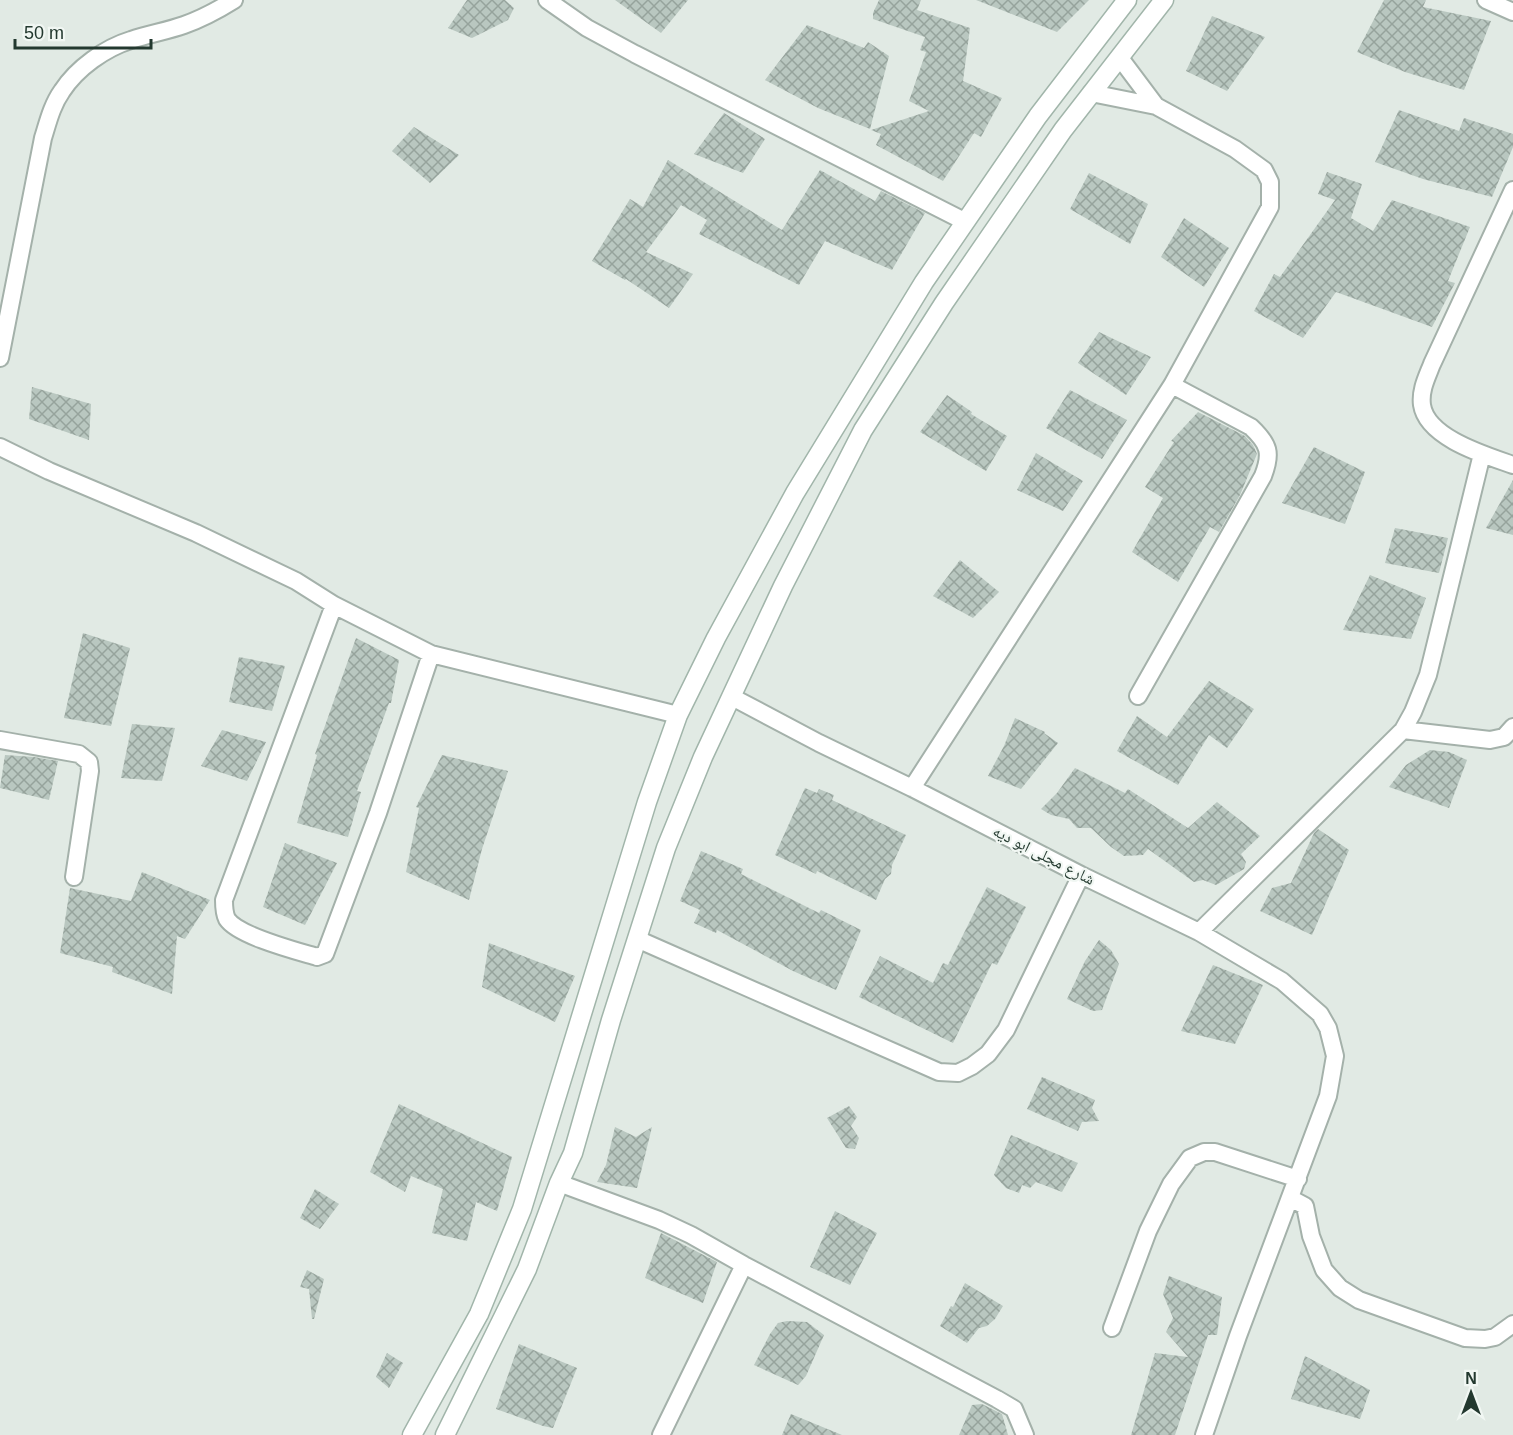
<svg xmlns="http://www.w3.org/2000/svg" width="1513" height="1435" viewBox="0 0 1513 1435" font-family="Arial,'Noto Naskh Arabic',sans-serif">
<defs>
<pattern id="building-cross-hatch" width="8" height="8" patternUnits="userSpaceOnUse" patternTransform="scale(1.5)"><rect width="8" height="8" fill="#b9c7c0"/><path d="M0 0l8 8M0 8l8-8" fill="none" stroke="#96a39c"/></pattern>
</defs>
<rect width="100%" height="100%" fill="#e1eae4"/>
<!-- building -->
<path fill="url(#building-cross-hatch)" d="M 467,0 L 505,0 L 514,8 L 508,20 L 472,38 L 448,28 Z
M 615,0 L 688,0 L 661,33 Z
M 879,0 L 921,0 L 917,10 L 970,28 L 963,81 L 1002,98 L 981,137 L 974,133 L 943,181 L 876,145 L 881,134 L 871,130 L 929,111 L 909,101 L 926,52 L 920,50 L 925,37 L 873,19 L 873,13 Z
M 976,0 L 1089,0 L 1057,32 Z
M 1384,0 L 1426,0 L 1423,7 L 1491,21 L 1464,90 L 1405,72 L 1357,52 Z
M 1212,16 L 1265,37 L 1227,91 L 1186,71 Z
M 807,25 L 864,48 L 868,42 L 889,56 L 870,129 L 818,108 L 765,80 Z
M 1399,110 L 1459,131 L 1464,118 L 1513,134 L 1513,147 L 1492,197 L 1423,179 L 1375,162 Z
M 724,113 L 765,139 L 743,173 L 694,154 Z
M 414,127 L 459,155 L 430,183 L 392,151 Z
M 668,160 L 782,230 L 820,170 L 875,201 L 881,191 L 925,213 L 892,270 L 825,241 L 799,285 L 699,234 L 707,220 L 681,205 L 646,252 L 693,274 L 669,308 L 626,279 L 625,280 L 592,261 L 630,199 L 643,207 Z
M 1327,172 L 1362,184 L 1351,218 L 1373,231 L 1392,200 L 1470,227 L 1448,281 L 1455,283 L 1432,327 L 1336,292 L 1303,338 L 1254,311 L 1274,274 L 1280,277 L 1335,200 L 1318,194 Z
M 1089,173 L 1148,204 L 1130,244 L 1070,209 Z
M 1184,218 L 1229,248 L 1204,287 L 1161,257 Z
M 1099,332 L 1151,357 L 1126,395 L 1078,363 Z
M 32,387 L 91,404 L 89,440 L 29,419 Z
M 1070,390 L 1127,420 L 1102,459 L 1046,428 Z
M 947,395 L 972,412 L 971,414 L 1007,436 L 986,471 L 920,432 Z
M 1198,412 L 1245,436 L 1253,445 L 1257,454 L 1240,495 L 1219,532 L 1210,527 L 1178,582 L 1132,552 L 1163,498 L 1145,487 L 1174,442 L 1171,441 Z
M 1314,447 L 1365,472 L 1345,524 L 1282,503 Z
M 1036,453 L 1083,481 L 1063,511 L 1017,490 Z
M 1513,480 L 1513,535 L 1486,528 Z
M 1395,528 L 1448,538 L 1439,573 L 1385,563 Z
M 960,560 L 999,592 L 973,618 L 933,596 Z
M 1370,575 L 1426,598 L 1411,639 L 1343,630 Z
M 83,633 L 130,648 L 111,726 L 64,718 Z
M 356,638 L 399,660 L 391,703 L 389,703 L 357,791 L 361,792 L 348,837 L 297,823 L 317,755 L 315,754 Z
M 239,657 L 285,666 L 272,711 L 229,702 Z
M 1209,681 L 1254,709 L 1227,748 L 1209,735 L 1178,785 L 1117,751 L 1137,716 L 1167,737 Z
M 1015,718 L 1045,732 L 1044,733 L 1058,743 L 1021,789 L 988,776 L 1004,746 Z
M 132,724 L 175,728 L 162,781 L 121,778 Z
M 222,730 L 266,742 L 247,781 L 201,766 Z
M 1430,750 L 1449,752 L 1467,760 L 1449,808 L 1389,787 L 1406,765 Z
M 5,755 L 34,757 L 58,761 L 49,800 L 0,788 Z
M 442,755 L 508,771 L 482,849 L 469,900 L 406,872 L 419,808 L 416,807 Z
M 1075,768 L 1125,793 L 1128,789 L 1188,828 L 1217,802 L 1260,836 L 1241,854 L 1246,862 L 1244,869 L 1216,885 L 1203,880 L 1194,882 L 1148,849 L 1143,855 L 1124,856 L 1111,847 L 1091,828 L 1077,828 L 1069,819 L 1051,815 L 1041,809 L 1057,793 Z
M 805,788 L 817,793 L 819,789 L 834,795 L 832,800 L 906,835 L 892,865 L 891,874 L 885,879 L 876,900 L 817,871 L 816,874 L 775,855 Z
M 1318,829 L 1349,850 L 1312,935 L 1260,911 L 1272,888 L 1291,883 L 1314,833 Z
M 285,843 L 337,863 L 305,925 L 263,907 Z
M 701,851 L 743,869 L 741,874 L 819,913 L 821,910 L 861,930 L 836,990 L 793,971 L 717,930 L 716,933 L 694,923 L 700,910 L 680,901 Z
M 142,872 L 210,900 L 185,939 L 177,936 L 172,994 L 112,972 L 113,967 L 60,953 L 70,888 L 131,901 Z
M 987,887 L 1026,907 L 997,965 L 992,963 L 953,1043 L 859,997 L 880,956 L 933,983 L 943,963 L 948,965 Z
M 1099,940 L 1111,950 L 1119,964 L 1102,1010 L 1093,1011 L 1067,999 L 1085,961 Z
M 489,943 L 575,976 L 555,1022 L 482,987 Z
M 1213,965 L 1263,985 L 1235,1044 L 1181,1031 Z
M 1042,1077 L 1095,1100 L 1092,1108 L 1099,1121 L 1082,1122 L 1078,1131 L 1027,1109 Z
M 399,1104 L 512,1157 L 497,1211 L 476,1202 L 467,1241 L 432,1233 L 443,1189 L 411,1176 L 405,1192 L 370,1172 Z
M 849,1106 L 857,1117 L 851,1126 L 859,1138 L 855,1149 L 846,1148 L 827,1118 Z
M 615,1127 L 636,1137 L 652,1127 L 637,1188 L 597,1182 L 606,1165 Z
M 1011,1135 L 1078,1163 L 1062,1192 L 1036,1182 L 1030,1188 L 1022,1185 L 1019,1193 L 1006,1188 L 994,1175 Z
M 315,1189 L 339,1204 L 320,1229 L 300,1218 Z
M 835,1211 L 877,1233 L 850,1285 L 810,1267 Z
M 661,1233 L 717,1262 L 703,1303 L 645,1278 Z
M 307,1270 L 324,1279 L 314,1319 L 312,1319 L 309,1289 L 300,1287 Z
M 1169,1276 L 1222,1297 L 1217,1335 L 1208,1335 L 1175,1435 L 1131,1435 L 1155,1353 L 1188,1357 L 1166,1332 L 1173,1318 L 1163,1294 Z
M 965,1283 L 1003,1306 L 995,1319 L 987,1326 L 979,1328 L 967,1343 L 940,1326 L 951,1306 L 953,1307 Z
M 787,1321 L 807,1322 L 824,1335 L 806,1376 L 798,1385 L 754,1365 L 770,1334 L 778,1323 Z
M 519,1344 L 577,1368 L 553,1428 L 543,1426 L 496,1409 Z
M 387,1353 L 403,1363 L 389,1388 L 376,1377 Z
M 1305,1356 L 1370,1390 L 1360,1419 L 1291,1399 Z
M 982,1404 L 1002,1414 L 1008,1435 L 959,1435 L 972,1405 Z
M 791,1414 L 842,1435 L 782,1435 Z"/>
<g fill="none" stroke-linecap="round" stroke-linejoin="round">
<defs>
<path id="minor" d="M 547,0 L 587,28 L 635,54 L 964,221
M 1486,0 L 1513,12
M 1120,58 L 1156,106
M 1513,190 L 1432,364 C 1427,377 1420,390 1422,405 C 1427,438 1485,455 1513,465
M 0,358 L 43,138 C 48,122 52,105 62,91 C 77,68 105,48 131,40 C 149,34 167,31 184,25 C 201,19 218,10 234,0
M 0,447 L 49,471 L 196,533 L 296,581 L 334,605 L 431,654 L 678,715
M 334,605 L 224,900 C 224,906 224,913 227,919 C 238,936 297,951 317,957 L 325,954 L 378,813 L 431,654
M 1138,696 L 1263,476 C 1272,453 1269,444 1251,427 L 1172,385
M 732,697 L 819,743 L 912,788 L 1081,875 L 1199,932 L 1282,981 L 1320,1014 L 1328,1028 L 1335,1056 L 1328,1096 L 1238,1336 L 1204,1435
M 1403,730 L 1490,740 L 1504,737 L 1513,727
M 0,740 L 79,754 L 89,762 L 90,771 L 74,877
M 912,788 L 1172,385 L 1270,207 L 1270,182 L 1264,170 L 1235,149 L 1156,106 L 1091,93
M 1199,932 L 1403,730 L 1413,712 L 1428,675 L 1482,454
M 637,939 L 939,1072 L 958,1073 L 972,1066 L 988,1054 L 1006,1030 L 1081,875
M 559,1183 L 659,1220 L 691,1235 L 744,1265 L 997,1399 L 1014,1409 L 1025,1435
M 1290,1198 L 1305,1206 L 1311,1236 L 1324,1270 L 1340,1288 L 1359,1300 L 1465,1338 L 1485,1339 L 1495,1337 L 1513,1324
M 1112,1328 L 1148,1231 L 1171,1184 L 1190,1158 L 1204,1152 L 1215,1152 L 1298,1179
M 661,1435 L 744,1265"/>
<path id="secondary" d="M 412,1435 L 479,1314 L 522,1209 L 647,802 L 678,715 L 716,638 L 795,493 L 924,282 L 1038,116 L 1127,0
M 445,1435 L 527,1269 L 559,1183 L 573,1153 L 611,1020 L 666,848 L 703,757 L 783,586 L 863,430 L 944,303 L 1063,130 L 1164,0"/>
</defs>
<!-- minor casing -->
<use href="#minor" stroke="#a4b1aa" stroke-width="20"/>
<!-- secondary casing -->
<use href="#secondary" stroke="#a1b5aa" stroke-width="21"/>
<!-- minor -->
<use href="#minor" stroke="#fff" stroke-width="16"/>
<!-- secondary -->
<use href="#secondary" stroke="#fff" stroke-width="18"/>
</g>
<g text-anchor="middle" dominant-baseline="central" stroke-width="4.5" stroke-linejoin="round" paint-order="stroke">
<!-- street labels -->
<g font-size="16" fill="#23392f" stroke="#f1f7f3">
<text transform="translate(1044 855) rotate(27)">شارع مجلى ابو ديه</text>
</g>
</g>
<!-- north arrow -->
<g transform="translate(1471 1393)" stroke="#f1f7f3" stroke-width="4.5" paint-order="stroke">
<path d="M0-4.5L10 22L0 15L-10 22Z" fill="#23392f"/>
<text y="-9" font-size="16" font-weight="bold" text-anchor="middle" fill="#23392f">N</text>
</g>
<!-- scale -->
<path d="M15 39v9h136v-9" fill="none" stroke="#23392f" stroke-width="3"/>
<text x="24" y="39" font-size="18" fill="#23392f" stroke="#f1f7f3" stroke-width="4.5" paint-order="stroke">50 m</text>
</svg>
